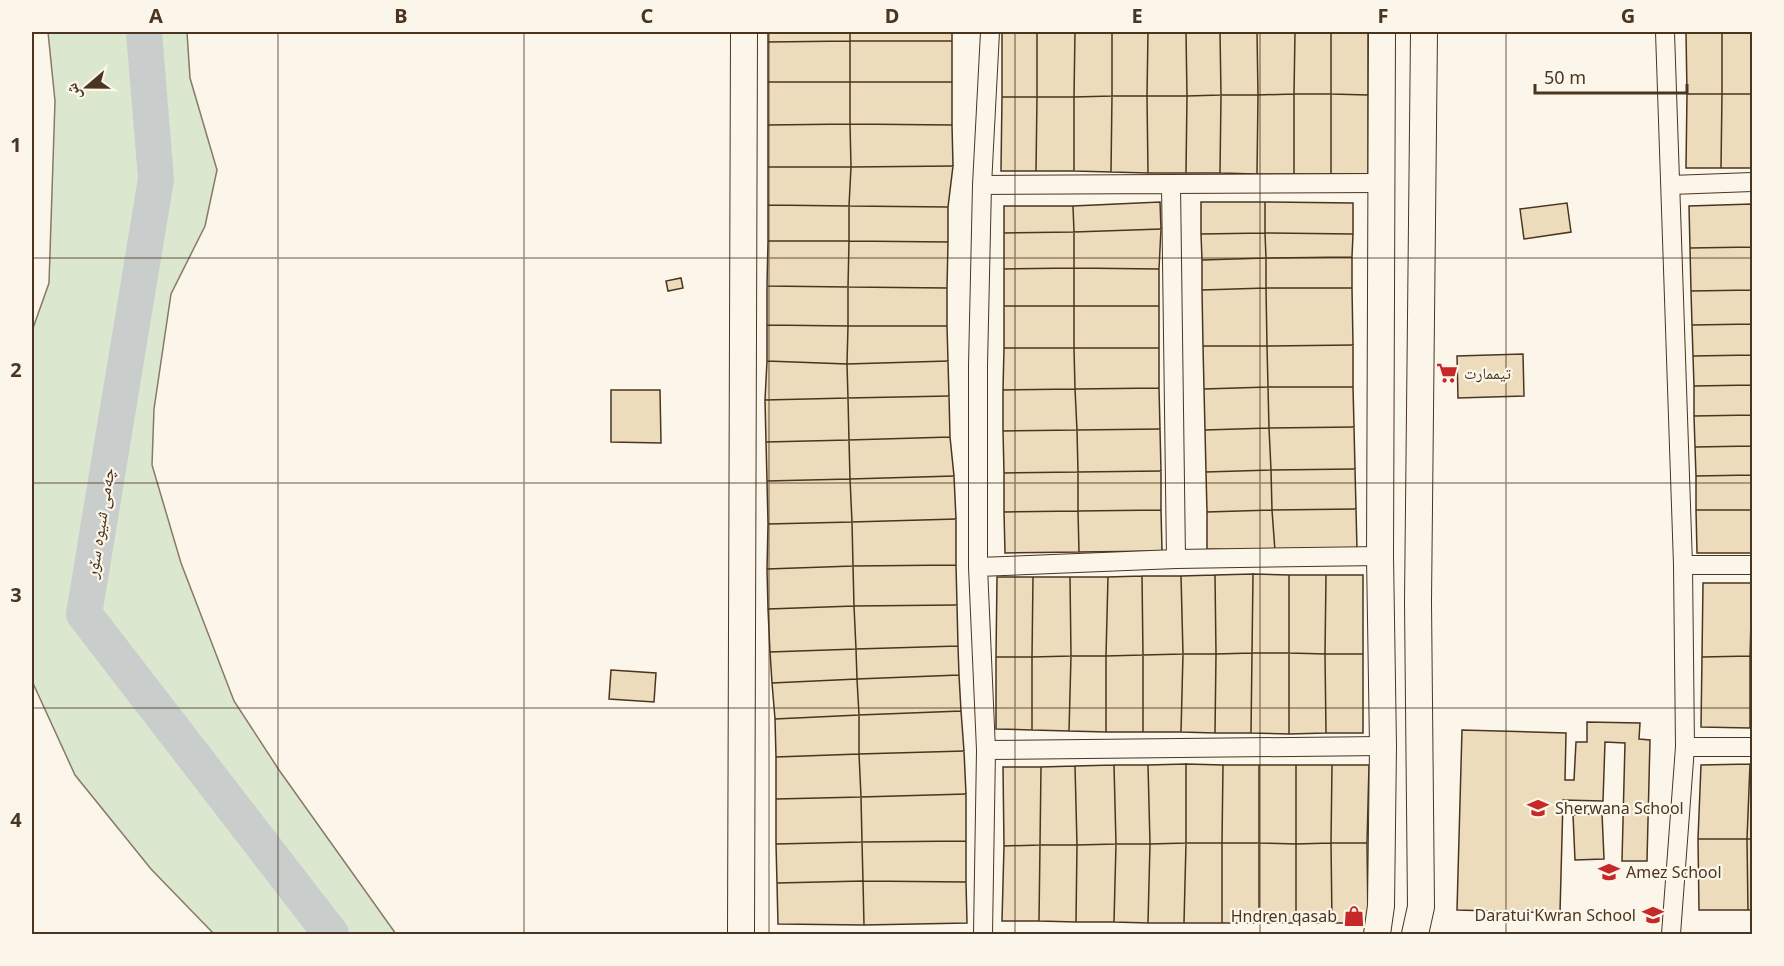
<svg xmlns="http://www.w3.org/2000/svg" width="1784" height="966" viewBox="0 0 1784 966" font-family="'Noto Sans','Noto Naskh Arabic',sans-serif">
<rect width="100%" height="100%" fill="#fbf6e9"/>
<!-- green -->
<path fill="#dce7d0" stroke="#887966" stroke-width="1.5" d="M 48,32 L 187,32 L 190,78 L 217,170 L 205,226 L 171,294 L 154,409 L 152,465 L 181,563 L 234,701 L 279,770 L 396,934 L 214,934 L 151,869 L 75,775 L 32,681 L 32,331 L 49,283 L 55,101 Z"/>
<g fill="none" stroke-linecap="round" stroke-linejoin="round">
<!-- river -->
<path stroke="#c9cecd" stroke-width="36" d="M 144,32 L 156,179 L 84,614 L 331,934"/>
</g>
<!-- building -->
<path fill="#ecdcbc" stroke="#4a3520" stroke-width="1.5" d="M 768,32 L 850,32 L 850,41 L 768,42 Z
M 850,32 L 952,32 L 952,41 L 850,41 Z
M 1002,32 L 1037,32 L 1037,97 L 1002,97 Z
M 1037,32 L 1075,32 L 1074,97 L 1037,97 Z
M 1075,32 L 1112,32 L 1112,96 L 1074,97 Z
M 1112,32 L 1148,32 L 1147,96 L 1112,96 Z
M 1148,32 L 1186,32 L 1187,96 L 1147,96 Z
M 1186,32 L 1220,32 L 1221,95 L 1187,96 Z
M 1220,32 L 1257,32 L 1258,95 L 1221,95 Z
M 1257,32 L 1295,32 L 1294,94 L 1258,95 Z
M 1295,32 L 1331,32 L 1331,94 L 1294,94 Z
M 1331,32 L 1368,32 L 1368,95 L 1331,94 Z
M 1686,32 L 1722,32 L 1722,94 L 1687,94 Z
M 1722,32 L 1752,32 L 1752,94 L 1722,94 Z
M 850,41 L 850,82 L 768,82 L 768,42 Z
M 850,41 L 952,41 L 952,82 L 850,82 Z
M 768,82 L 850,82 L 850,124 L 768,125 Z
M 850,82 L 952,82 L 952,125 L 850,124 Z
M 1294,94 L 1331,94 L 1331,174 L 1294,174 Z
M 1294,94 L 1294,174 L 1257,174 L 1258,95 Z
M 1331,94 L 1368,95 L 1368,174 L 1331,174 Z
M 1687,94 L 1722,94 L 1721,168 L 1686,168 Z
M 1722,94 L 1752,94 L 1752,168 L 1721,168 Z
M 1221,95 L 1258,95 L 1257,174 L 1220,173 Z
M 1221,95 L 1220,173 L 1186,173 L 1187,96 Z
M 1112,96 L 1147,96 L 1148,173 L 1111,172 Z
M 1112,96 L 1111,172 L 1074,171 L 1074,97 Z
M 1147,96 L 1187,96 L 1186,173 L 1148,173 Z
M 1002,97 L 1037,97 L 1036,171 L 1001,171 Z
M 1037,97 L 1074,97 L 1074,171 L 1036,171 Z
M 850,124 L 851,167 L 768,167 L 768,125 Z
M 850,124 L 952,125 L 953,166 L 851,167 Z
M 953,166 L 948,207 L 849,206 L 851,167 Z
M 768,167 L 851,167 L 849,206 L 768,205 Z
M 1160,202 L 1161,229 L 1074,232 L 1073,206 Z
M 1201,202 L 1265,202 L 1265,233 L 1201,234 Z
M 1265,202 L 1353,203 L 1353,234 L 1265,233 Z
M 1567,203 L 1571,232 L 1524,239 L 1520,209 Z
M 1752,204 L 1752,247 L 1690,248 L 1689,206 Z
M 768,205 L 849,206 L 849,241 L 768,241 Z
M 849,206 L 948,207 L 948,242 L 849,241 Z
M 1004,206 L 1073,206 L 1074,232 L 1004,233 Z
M 1161,229 L 1159,269 L 1074,268 L 1074,232 Z
M 1074,232 L 1074,268 L 1004,269 L 1004,233 Z
M 1265,233 L 1353,234 L 1352,257 L 1266,258 Z
M 1265,233 L 1266,258 L 1202,260 L 1201,234 Z
M 768,241 L 849,241 L 848,287 L 767,286 Z
M 849,241 L 948,242 L 947,288 L 848,287 Z
M 1752,247 L 1752,290 L 1691,291 L 1690,248 Z
M 1352,257 L 1352,288 L 1266,288 L 1266,258 Z
M 1266,258 L 1266,288 L 1202,290 L 1202,260 Z
M 1074,268 L 1074,306 L 1004,306 L 1004,269 Z
M 1074,268 L 1159,269 L 1159,306 L 1074,306 Z
M 681,278 L 683,288 L 668,291 L 666,281 Z
M 767,286 L 848,287 L 848,326 L 767,325 Z
M 848,287 L 947,288 L 947,326 L 848,326 Z
M 1266,288 L 1352,288 L 1353,345 L 1267,346 Z
M 1266,288 L 1267,346 L 1203,346 L 1202,290 Z
M 1752,290 L 1752,324 L 1692,325 L 1691,291 Z
M 1004,306 L 1074,306 L 1074,348 L 1004,348 Z
M 1074,306 L 1159,306 L 1159,348 L 1074,348 Z
M 1752,324 L 1752,355 L 1693,356 L 1692,325 Z
M 767,325 L 848,326 L 847,364 L 767,361 Z
M 848,326 L 947,326 L 948,361 L 847,364 Z
M 1353,345 L 1353,387 L 1268,387 L 1267,346 Z
M 1203,346 L 1267,346 L 1268,387 L 1204,389 Z
M 1004,348 L 1074,348 L 1075,389 L 1003,390 Z
M 1074,348 L 1159,348 L 1159,388 L 1075,389 Z
M 1523,354 L 1524,396 L 1458,398 L 1457,356 Z
M 1752,355 L 1752,385 L 1694,386 L 1693,356 Z
M 767,361 L 847,364 L 848,398 L 765,400 Z
M 948,361 L 949,396 L 848,398 L 847,364 Z
M 1752,385 L 1752,415 L 1694,416 L 1694,386 Z
M 1268,387 L 1353,387 L 1354,427 L 1269,428 Z
M 1268,387 L 1269,428 L 1205,430 L 1204,389 Z
M 1159,388 L 1160,429 L 1077,430 L 1075,389 Z
M 1075,389 L 1077,430 L 1003,431 L 1003,390 Z
M 611,390 L 660,390 L 661,443 L 611,442 Z
M 949,396 L 950,437 L 849,440 L 848,398 Z
M 848,398 L 849,440 L 766,442 L 765,400 Z
M 1752,415 L 1752,446 L 1695,447 L 1694,416 Z
M 1354,427 L 1355,469 L 1271,470 L 1269,428 Z
M 1269,428 L 1271,470 L 1206,472 L 1205,430 Z
M 1160,429 L 1161,471 L 1078,472 L 1077,430 Z
M 1077,430 L 1078,472 L 1004,473 L 1003,431 Z
M 950,437 L 954,476 L 850,479 L 849,440 Z
M 849,440 L 850,479 L 767,481 L 766,442 Z
M 1752,446 L 1752,475 L 1696,476 L 1695,447 Z
M 1355,469 L 1356,509 L 1272,510 L 1271,470 Z
M 1271,470 L 1272,510 L 1207,512 L 1206,472 Z
M 1161,471 L 1161,510 L 1078,511 L 1078,472 Z
M 1078,472 L 1078,511 L 1004,512 L 1004,473 Z
M 1752,475 L 1752,510 L 1696,510 L 1696,476 Z
M 954,476 L 956,519 L 852,522 L 850,479 Z
M 850,479 L 852,522 L 768,524 L 767,481 Z
M 1356,509 L 1357,550 L 1275,551 L 1272,510 Z
M 1161,510 L 1162,551 L 1079,552 L 1078,511 Z
M 1272,510 L 1275,551 L 1207,549 L 1207,512 Z
M 1696,510 L 1752,510 L 1752,553 L 1697,553 Z
M 1078,511 L 1079,552 L 1005,553 L 1004,512 Z
M 956,519 L 956,565 L 853,566 L 852,522 Z
M 852,522 L 853,566 L 767,569 L 768,524 Z
M 956,565 L 957,605 L 854,606 L 853,566 Z
M 853,566 L 854,606 L 768,609 L 767,569 Z
M 1253,574 L 1252,653 L 1216,654 L 1215,575 Z
M 1253,574 L 1289,575 L 1289,653 L 1252,653 Z
M 1215,575 L 1216,654 L 1183,654 L 1181,576 Z
M 1289,575 L 1326,575 L 1325,654 L 1289,653 Z
M 1326,575 L 1363,575 L 1363,654 L 1325,654 Z
M 1142,576 L 1181,576 L 1183,654 L 1143,655 Z
M 1142,576 L 1143,655 L 1106,656 L 1108,577 Z
M 997,577 L 1033,577 L 1032,657 L 996,657 Z
M 1033,577 L 1070,577 L 1071,656 L 1032,657 Z
M 1070,577 L 1108,577 L 1106,656 L 1071,656 Z
M 1703,583 L 1752,583 L 1750,656 L 1702,657 Z
M 1752,583 L 1752,656 L 1750,656 Z
M 957,605 L 958,646 L 856,649 L 854,606 Z
M 854,606 L 856,649 L 770,652 L 768,609 Z
M 958,646 L 959,675 L 857,679 L 856,649 Z
M 856,649 L 857,679 L 772,683 L 770,652 Z
M 1252,653 L 1251,733 L 1215,733 L 1216,654 Z
M 1252,653 L 1289,653 L 1289,734 L 1251,733 Z
M 1289,653 L 1325,654 L 1326,733 L 1289,734 Z
M 1183,654 L 1181,732 L 1143,732 L 1143,655 Z
M 1183,654 L 1216,654 L 1215,733 L 1181,732 Z
M 1325,654 L 1363,654 L 1363,733 L 1326,733 Z
M 1143,655 L 1143,732 L 1106,732 L 1106,656 Z
M 1071,656 L 1069,731 L 1032,730 L 1032,657 Z
M 1071,656 L 1106,656 L 1106,732 L 1069,731 Z
M 1750,656 L 1752,656 L 1752,728 L 1750,728 Z
M 1750,656 L 1750,728 L 1701,727 L 1702,657 Z
M 996,657 L 1032,657 L 1032,730 L 996,729 Z
M 611,670 L 656,673 L 654,702 L 609,699 Z
M 959,675 L 961,711 L 859,715 L 857,679 Z
M 857,679 L 859,715 L 775,719 L 772,683 Z
M 961,711 L 964,751 L 859,754 L 859,715 Z
M 859,715 L 859,754 L 776,757 L 775,719 Z
M 1587,722 L 1640,723 L 1639,739 L 1650,740 L 1647,861 L 1622,861 L 1625,743 L 1605,742 L 1603,801 L 1563,800 L 1560,913 L 1457,910 L 1462,730 L 1566,733 L 1565,780 L 1574,780 L 1576,742 L 1587,742 Z
M 964,751 L 966,794 L 861,797 L 859,754 Z
M 859,754 L 861,797 L 776,799 L 776,757 Z
M 1186,764 L 1186,843 L 1150,844 L 1148,765 Z
M 1186,764 L 1223,765 L 1222,843 L 1186,843 Z
M 1750,764 L 1747,839 L 1698,839 L 1701,765 Z
M 1750,764 L 1752,764 L 1752,839 L 1747,839 Z
M 1114,765 L 1148,765 L 1150,844 L 1116,844 Z
M 1114,765 L 1116,844 L 1077,845 L 1075,766 Z
M 1223,765 L 1259,765 L 1259,843 L 1222,843 Z
M 1259,765 L 1296,765 L 1296,844 L 1259,843 Z
M 1296,765 L 1332,765 L 1331,843 L 1296,844 Z
M 1332,765 L 1369,765 L 1367,843 L 1331,843 Z
M 1075,766 L 1077,845 L 1040,845 L 1041,767 Z
M 1003,767 L 1041,767 L 1040,845 L 1004,846 Z
M 966,794 L 966,841 L 862,842 L 861,797 Z
M 861,797 L 862,842 L 776,844 L 776,799 Z
M 1602,813 L 1604,859 L 1575,860 L 1573,815 Z
M 1698,839 L 1747,839 L 1748,910 L 1699,910 Z
M 1747,839 L 1752,839 L 1752,910 L 1748,910 Z
M 966,841 L 966,882 L 863,881 L 862,842 Z
M 862,842 L 863,881 L 777,883 L 776,844 Z
M 1186,843 L 1184,923 L 1148,923 L 1150,844 Z
M 1186,843 L 1222,843 L 1222,923 L 1184,923 Z
M 1222,843 L 1259,843 L 1259,923 L 1222,923 Z
M 1259,843 L 1296,844 L 1296,923 L 1259,923 Z
M 1331,843 L 1332,923 L 1296,923 L 1296,844 Z
M 1331,843 L 1367,843 L 1368,923 L 1332,923 Z
M 1116,844 L 1114,922 L 1076,922 L 1077,845 Z
M 1116,844 L 1150,844 L 1148,923 L 1114,922 Z
M 1040,845 L 1039,921 L 1002,921 L 1004,846 Z
M 1040,845 L 1077,845 L 1076,922 L 1039,921 Z
M 863,881 L 966,882 L 967,923 L 864,925 Z
M 863,881 L 864,925 L 778,924 L 777,883 Z"/>
<g fill="none" stroke-linecap="round" stroke-linejoin="round">
<defs>
<path id="street" d="M 1665,32 L 1683,565 L 1685,747 L 1671,934
M 982,185 L 1381,183
M 1171,185 L 1176,559
M 1671,185 L 1752,182
M 1683,565 L 1752,565
M 978,567 L 1176,559 L 1380,556
M 1685,747 L 1752,747
M 986,750 L 1383,746
M 983,934 L 986,750 L 978,567 L 978,366 L 982,185 L 990,32"/>
<path id="secondary" d="M 741,934 L 744,32
M 1377,934 L 1381,906 L 1383,746 L 1380,556 L 1382,32
M 1415,934 L 1421,907 L 1418,602 L 1424,32"/>
</defs>
<!-- street casing -->
<use href="#street" stroke="#4a3520" stroke-width="20"/>
<!-- secondary casing -->
<use href="#secondary" stroke="#4a3520" stroke-width="28"/>
<!-- street -->
<use href="#street" stroke="#fbf6e9" stroke-width="18"/>
<!-- secondary -->
<use href="#secondary" stroke="#fbf6e9" stroke-width="26"/>
</g>
<!-- grid -->
<path fill="none" stroke="#4a3520" stroke-width="1.5" stroke-opacity="0.55" d="M 278,32 L 278,934M 524,32 L 524,934M 769,32 L 769,934M 1015,32 L 1015,934M 1260,32 L 1260,934M 1506,32 L 1506,934M 32,258 L 1752,258M 32,483 L 1752,483M 32,708 L 1752,708"/>
<!-- icons -->
<defs>
<symbol id="supermarket-bare" viewBox="-9 -9 18 18"><path d="M-6-5.5h2.5l.6 2H6L4.5 2H-2.5L-4.4-4H-6ZM-1.5 3.2a1.3 1.3 0 1 0 .1 0ZM3 3.2a1.3 1.3 0 1 0 .1 0Z" fill="#c62828" stroke="#fbf6e9" stroke-width="2.5" paint-order="stroke"/></symbol>
<symbol id="school-bare" viewBox="-9 -9 18 18"><path d="M0-5L7-2L0 1L-7-2ZM-4 1L0 2.5L4 1V4Q0 6-4 4Z" fill="#c62828" stroke="#fbf6e9" stroke-width="2.5" paint-order="stroke"/></symbol>
<symbol id="shop-bare" viewBox="-9 -9 18 18"><path d="M-5-2.5h2.3a2.7 3.5 0 0 1 5.4 0H5L5.5 6h-11ZM-1.5-2.5h3a1.5 2.3 0 0 0-3 0Z" fill="#c62828" stroke="#fbf6e9" stroke-width="2.5" paint-order="stroke"/></symbol>
</defs>
<g fill-rule="evenodd">
<use href="#supermarket-bare" x="1432" y="358" width="30" height="30"/>
<use href="#school-bare" x="1523" y="793" width="30" height="30"/>
<use href="#school-bare" x="1594" y="857" width="30" height="30"/>
<use href="#school-bare" x="1638" y="900" width="30" height="30"/>
<use href="#shop-bare" x="1339" y="901" width="30" height="30"/>
</g>
<g text-anchor="middle" dominant-baseline="central" stroke-width="4.5" stroke-linejoin="round" paint-order="stroke">
<!-- poi labels -->
<g font-size="16" fill="#4a3520" stroke="#fbf6e9" text-anchor="start">
<text x="1464" y="373">تیممارت</text>
<text x="1555" y="808">Sherwana School</text>
<text x="1626" y="872">Amez School</text>
<text x="1636" y="915" text-anchor="end">Daratui Kwran School</text>
<text x="1337" y="916" text-anchor="end">Hndren qasab</text>
</g>
<!-- water labels -->
<g font-size="18" font-style="italic" fill="#4a3520" stroke="#fbf6e9">
<text transform="translate(99 523) rotate(-81)">چەمی شیوە سۆر</text>
</g>
</g>
<!-- border -->
<rect width="1784" height="966" fill="none" stroke="#fbf6e9" stroke-width="66"/>
<!-- north arrow -->
<g transform="translate(87 87) rotate(250)" stroke="#fbf6e9" stroke-width="4.5" paint-order="stroke">
<path d="M0-4.5L10 22L0 15L-10 22Z" fill="#4a3520"/>
<text y="-9" font-size="16" font-weight="bold" text-anchor="middle" fill="#4a3520">ش</text>
</g>
<!-- scale -->
<path d="M1535 84v9h152v-9" fill="none" stroke="#4a3520" stroke-width="3"/>
<text x="1544" y="84" font-size="18" fill="#4a3520" stroke="#fbf6e9" stroke-width="4.5" paint-order="stroke">50 m</text>
<rect x="33" y="33" width="1718" height="900" fill="none" stroke="#4a3520" stroke-width="2"/>
<g font-size="20" text-anchor="middle" font-weight="bold" fill="#4a3520">
<text x="156" y="23">A</text>
<text x="401" y="23">B</text>
<text x="647" y="23">C</text>
<text x="892" y="23">D</text>
<text x="1137" y="23">E</text>
<text x="1383" y="23">F</text>
<text x="1628" y="23">G</text>
<text x="16" y="152">1</text>
<text x="16" y="377">2</text>
<text x="16" y="602">3</text>
<text x="16" y="827">4</text>
</g>
</svg>
